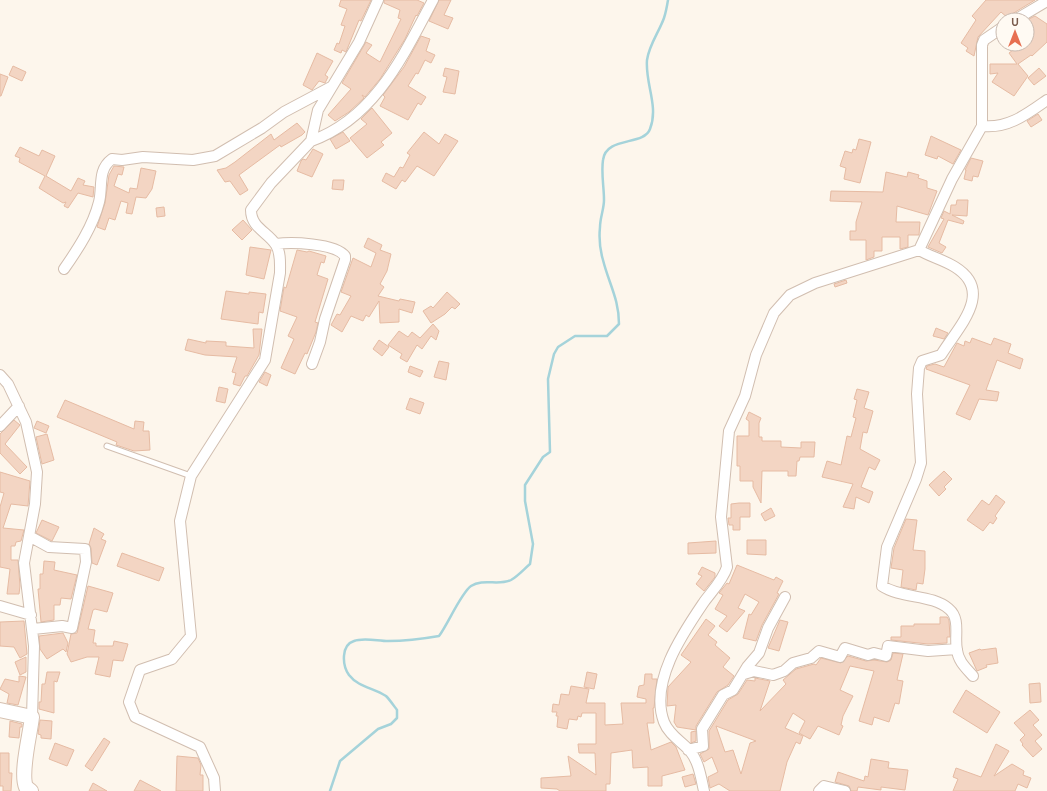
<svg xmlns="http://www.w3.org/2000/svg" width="1047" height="791" viewBox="0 0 1047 791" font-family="'DM Sans',sans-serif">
<rect width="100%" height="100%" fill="#fdf6ec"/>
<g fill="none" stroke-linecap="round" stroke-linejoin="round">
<!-- stream -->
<path stroke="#a5d3da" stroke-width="2.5" d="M 330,791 L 340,761 L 378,729 L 391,724 L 397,718 L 397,710 C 394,706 390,700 386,696 C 374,688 358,687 349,675 C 342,665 341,645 354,641 C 363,637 378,641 388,641 C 405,641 422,639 439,636 C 448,624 461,593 471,586 C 483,578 499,586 511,580 C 518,576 524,569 530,564 L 533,544 L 525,501 L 525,485 L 543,457 L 550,452 L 548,379 L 554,354 L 558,347 L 575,336 L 607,336 L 619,324 C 619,299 609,284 603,260 C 600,250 599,237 600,227 C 600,218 604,209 604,200 C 604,187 601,173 603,160 C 606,136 644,146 650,129 C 659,106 645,84 647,60 C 649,45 659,32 664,18 C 666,12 667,6 668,0"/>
</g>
<!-- building -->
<path fill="#f3d5c3" stroke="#e6bba3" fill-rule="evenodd" d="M 341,0 L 371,0 L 361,21 L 359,20 L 348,47 L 346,52 L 342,50 L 341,53 L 334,50 L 337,43 L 339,44 L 345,26 L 341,25 L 347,9 L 339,6 Z
M 384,0 L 417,0 L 424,3 L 417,16 L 416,15 L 405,39 L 380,79 L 365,97 L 362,95 L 364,98 L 349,112 L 335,121 L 328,115 L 351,89 L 342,83 L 366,42 L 372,45 L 366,53 L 380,62 L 401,19 L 398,18 L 400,10 L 384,3 Z
M 439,0 L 451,0 L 444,15 L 453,18 L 448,29 L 429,21 Z
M 986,0 L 1035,0 L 1012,14 L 1009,19 L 1001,12 L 978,37 L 974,56 L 966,51 L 968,48 L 961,43 L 976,20 L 972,16 Z
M 1035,16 L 1047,24 L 1047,42 L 1032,56 L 1031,55 L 1018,64 L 1028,76 L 1014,96 L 992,82 L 998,73 L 990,74 L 990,64 L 1017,64 L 1009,53 L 1021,44 L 1027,44 L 1027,20 Z
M 421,36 L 430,39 L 426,51 L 435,55 L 431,63 L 425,60 L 418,74 L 416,73 L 408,86 L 426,97 L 421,105 L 418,103 L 408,120 L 380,106 L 385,97 L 383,95 L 404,67 Z
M 317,53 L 333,61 L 325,75 L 328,77 L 325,83 L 319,81 L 312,90 L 303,85 Z
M 13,66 L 26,72 L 22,81 L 9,75 Z
M 445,68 L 459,71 L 455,94 L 443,92 L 447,77 L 443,76 Z
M 1039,68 L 1046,76 L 1034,85 L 1028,78 Z
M 0,74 L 8,77 L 1,96 L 0,96 Z
M 372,108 L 392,133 L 381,142 L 384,145 L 367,158 L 350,138 L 367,124 L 361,119 Z
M 1038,114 L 1042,120 L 1031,127 L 1027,121 Z
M 297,123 L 305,132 L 302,135 L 281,147 L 280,145 L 239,175 L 248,190 L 240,195 L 230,181 L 225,182 L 217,170 L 226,168 L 235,162 L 271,134 L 274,140 Z
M 343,132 L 350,141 L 336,149 L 330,139 Z
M 424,132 L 439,144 L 445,134 L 458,141 L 434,176 L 417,166 L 405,182 L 402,180 L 396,189 L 382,181 L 386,173 L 394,177 L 400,167 L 403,168 L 410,155 L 407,153 Z
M 931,136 L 961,150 L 953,164 L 938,156 L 937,159 L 925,155 Z
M 859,139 L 871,142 L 860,183 L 844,179 L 846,168 L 840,166 L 845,151 L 852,153 L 853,149 L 856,150 Z
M 20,147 L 39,156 L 42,150 L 55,156 L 46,176 L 71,191 L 78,178 L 85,181 L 83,185 L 94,187 L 93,197 L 78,193 L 68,208 L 64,206 L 66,202 L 63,203 L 39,188 L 45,176 L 19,162 L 20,158 L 15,156 Z
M 313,149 L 323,154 L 312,177 L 297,171 L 301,161 L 303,159 L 306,160 Z
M 971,158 L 983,161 L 978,177 L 973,176 L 972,181 L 964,179 L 966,170 L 965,170 Z
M 114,166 L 124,167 L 122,175 L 118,174 L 114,186 L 129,193 L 130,188 L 137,189 L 141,168 L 156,171 L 152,189 L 146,198 L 136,197 L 132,214 L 126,213 L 128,203 L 121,201 L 115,220 L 109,218 L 105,230 L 97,227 L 105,203 L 109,175 Z
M 886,172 L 907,177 L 908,172 L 919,175 L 918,178 L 927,181 L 927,188 L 937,191 L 928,215 L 897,206 L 896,222 L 920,222 L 919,235 L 908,235 L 908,247 L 900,249 L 900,237 L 882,237 L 882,251 L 874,251 L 874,257 L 866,260 L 866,240 L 850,240 L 850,231 L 856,231 L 856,222 L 862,202 L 830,201 L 831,191 L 883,192 Z
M 333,180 L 344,180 L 343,190 L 332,189 Z
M 957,200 L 968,200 L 967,216 L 952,215 L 964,221 L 963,224 L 948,220 L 939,243 L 946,247 L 942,253 L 928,247 L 944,219 L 941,218 L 944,211 L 950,214 L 951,205 L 956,205 Z
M 164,207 L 165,216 L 157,217 L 156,208 Z
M 243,220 L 252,230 L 242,240 L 232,230 Z
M 368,238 L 382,245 L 380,250 L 391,254 L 387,271 L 380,284 L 384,287 L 378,296 L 399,301 L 400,299 L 415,302 L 412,313 L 399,309 L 399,322 L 380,323 L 379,301 L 369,317 L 366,315 L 363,321 L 351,316 L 342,332 L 331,325 L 337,314 L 340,315 L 351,296 L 341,292 L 353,258 L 371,267 L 376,253 L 364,247 Z
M 250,247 L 271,250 L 264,279 L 246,275 Z
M 297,250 L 307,252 L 309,251 L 326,256 L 324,263 L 321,262 L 317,275 L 328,279 L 315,322 L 318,323 L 316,332 L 307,354 L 305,353 L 295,374 L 281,368 L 294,339 L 288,336 L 297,317 L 280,311 L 284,287 L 286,288 Z
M 846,280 L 847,283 L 835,287 L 834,284 Z
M 226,291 L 249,294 L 249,292 L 266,294 L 263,313 L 259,312 L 258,324 L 221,319 Z
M 447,292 L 460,304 L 455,309 L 452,307 L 445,314 L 431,323 L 423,311 L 431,306 L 433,308 Z
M 433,324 L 439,331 L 436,340 L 431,336 L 422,349 L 417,345 L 407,362 L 400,358 L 402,354 L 388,345 L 399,331 L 408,337 L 412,332 L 420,338 Z
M 936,328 L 948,333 L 944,339 L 933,336 Z
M 253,329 L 262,329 L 259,355 L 247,376 L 245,376 L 240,386 L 233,384 L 236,373 L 232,372 L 237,357 L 205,355 L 185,350 L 188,339 L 206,343 L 206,341 L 226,342 L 226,346 L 254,348 Z
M 972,338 L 991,345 L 994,338 L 1011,344 L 1008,353 L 1023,359 L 1020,369 L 997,360 L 986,390 L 999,392 L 997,401 L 979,399 L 970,420 L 956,414 L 970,385 L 926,369 L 927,366 L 935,364 L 944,367 L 957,343 L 964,346 L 965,341 L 970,343 Z
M 379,340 L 389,347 L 382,356 L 373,349 Z
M 439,361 L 449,363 L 446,380 L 434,377 Z
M 410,366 L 423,371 L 420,377 L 408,372 Z
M 265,372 L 271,375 L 267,386 L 259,382 Z
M 219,387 L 228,389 L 225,403 L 216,401 Z
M 857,389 L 869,392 L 864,408 L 873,411 L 867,433 L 863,432 L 860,449 L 880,460 L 875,470 L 869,467 L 861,487 L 873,492 L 869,503 L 856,497 L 854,509 L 843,507 L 853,484 L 822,477 L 827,461 L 841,465 L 847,436 L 851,437 L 856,418 L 853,417 L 857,400 L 854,399 Z
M 410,398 L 424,403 L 420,414 L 406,409 Z
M 65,400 L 134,429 L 135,421 L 144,422 L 143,431 L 149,431 L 150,450 L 134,451 L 116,445 L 117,442 L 57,417 Z
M 749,412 L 761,418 L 759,423 L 759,437 L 762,437 L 762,441 L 781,441 L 781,447 L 801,448 L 801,442 L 815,442 L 814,457 L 800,457 L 799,461 L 797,461 L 796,476 L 788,476 L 788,471 L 762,471 L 761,503 L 753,487 L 753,481 L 740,481 L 740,466 L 737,466 L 737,436 L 749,436 L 749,421 L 746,419 Z
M 14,420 L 20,425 L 5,444 L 27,467 L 20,474 L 0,453 L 0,434 Z
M 37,421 L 49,426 L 46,433 L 34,428 Z
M 47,434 L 54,460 L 42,464 L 36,437 Z
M 944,471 L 952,479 L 944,487 L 946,489 L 939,496 L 929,485 Z
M 0,472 L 30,481 L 28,506 L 11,504 L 3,528 L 24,530 L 21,541 L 16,542 L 15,546 L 11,546 L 11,560 L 18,560 L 20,586 L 19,594 L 7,594 L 10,569 L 0,567 L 0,507 L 4,493 L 0,492 Z
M 996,495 L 1005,502 L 995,516 L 997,518 L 993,524 L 990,522 L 983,531 L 967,520 L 982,500 L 989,505 Z
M 739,503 L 750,503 L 750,517 L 740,517 L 740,530 L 733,530 L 733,525 L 729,525 L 728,518 L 731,518 L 731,504 Z
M 771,508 L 775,516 L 765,521 L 761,514 Z
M 906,519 L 917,520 L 913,550 L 925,551 L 925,569 L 923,584 L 917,583 L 916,590 L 901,587 L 903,570 L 891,568 L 894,548 Z
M 42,520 L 59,527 L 52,541 L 36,533 Z
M 94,528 L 104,534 L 101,539 L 106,541 L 97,565 L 92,563 L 91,548 L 89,544 Z
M 747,540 L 766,540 L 766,555 L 747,554 Z
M 716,541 L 716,553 L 688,554 L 688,543 Z
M 122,553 L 164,568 L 159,581 L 117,566 Z
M 44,561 L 55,562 L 54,570 L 77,575 L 71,599 L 61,598 L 60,605 L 54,605 L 54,620 L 41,622 L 38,589 L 40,589 L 40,574 L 43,574 Z
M 737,565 L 774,580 L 776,577 L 783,581 L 777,593 L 779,594 L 762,625 L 756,641 L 743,638 L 749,614 L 751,615 L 759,602 L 745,594 L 738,608 L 745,611 L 727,632 L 719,626 L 727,616 L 715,609 L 723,595 L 719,593 L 727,583 L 729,584 Z
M 702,567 L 715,573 L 715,577 L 704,591 L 696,584 L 702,576 L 698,574 Z
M 88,586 L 113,593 L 107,612 L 95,609 L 93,610 L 88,629 L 95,630 L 93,643 L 96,643 L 96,646 L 113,646 L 114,641 L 128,644 L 123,661 L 113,660 L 110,677 L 95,674 L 99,657 L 87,657 L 71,662 L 67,654 L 71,634 L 77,633 L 78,629 Z
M 940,617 L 947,617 L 949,620 L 950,637 L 947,637 L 947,643 L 928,644 L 891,640 L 891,637 L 901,637 L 901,626 L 914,626 L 914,624 L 940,624 Z
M 706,619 L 715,626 L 708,635 L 717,642 L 715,645 L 730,658 L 723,667 L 734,676 L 728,685 L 717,692 L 696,726 L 696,730 L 677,727 L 674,722 L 676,705 L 667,706 L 668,687 L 691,662 L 681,655 Z
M 780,620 L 788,622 L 779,651 L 768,648 Z
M 24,621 L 27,654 L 20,658 L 14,647 L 0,646 L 0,622 Z
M 63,633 L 68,643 L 66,652 L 63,649 L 47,659 L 40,649 L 39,636 Z
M 996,648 L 998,663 L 986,665 L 987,667 L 977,671 L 969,653 L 980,649 L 981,650 Z
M 893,653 L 903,654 L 897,680 L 903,681 L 899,704 L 895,703 L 889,722 L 874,717 L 872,725 L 859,721 L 874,671 L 850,666 L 840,690 L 853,696 L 843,716 L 841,725 L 843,726 L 839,735 L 818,726 L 810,739 L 799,733 L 805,721 L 793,713 L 785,728 L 803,736 L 800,744 L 796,742 L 787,762 L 780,791 L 730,791 L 719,784 L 710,788 L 708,777 L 718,772 L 712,757 L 704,762 L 700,754 L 709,749 L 709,731 L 728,700 L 738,694 L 747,680 L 755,681 L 755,678 L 770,681 L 760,711 L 786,684 L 783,680 L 796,669 L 814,664 L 816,665 L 821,658 L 841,663 L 848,656 L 866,661 L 874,660 L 887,662 L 891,660 ZM 716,726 L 756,741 L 750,743 L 741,774 L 733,750 L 725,752 Z
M 26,657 L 26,672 L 20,675 L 15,662 Z
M 47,672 L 60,672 L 57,682 L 54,681 L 54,713 L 39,709 L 39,702 L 41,702 L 42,684 L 45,684 Z
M 587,672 L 597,674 L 594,689 L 584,687 Z
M 645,674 L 652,674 L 652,679 L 657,679 L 654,708 L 653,708 L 654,723 L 647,723 L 651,750 L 671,742 L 676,747 L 685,770 L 662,776 L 662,786 L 648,786 L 648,767 L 633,768 L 632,750 L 611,753 L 610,784 L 606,784 L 606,791 L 560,791 L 557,789 L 541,788 L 541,778 L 571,776 L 568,756 L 596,775 L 595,753 L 579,753 L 578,744 L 596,744 L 596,713 L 582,713 L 581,717 L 578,716 L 577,720 L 569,719 L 567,729 L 557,727 L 558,716 L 556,716 L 557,712 L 552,712 L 553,704 L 559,705 L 561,694 L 569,695 L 571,686 L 589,689 L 586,703 L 605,703 L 605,725 L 623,724 L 621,703 L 646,703 L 646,699 L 637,697 L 639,686 L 644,685 Z
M 19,676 L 26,677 L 18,705 L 7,703 L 9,694 L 0,689 L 5,679 L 19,682 Z
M 1040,683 L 1041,702 L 1030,703 L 1029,684 Z
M 966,690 L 1000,712 L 987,733 L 953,712 Z
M 1030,710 L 1039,720 L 1033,725 L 1042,735 L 1035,741 L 1042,749 L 1033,757 L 1022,745 L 1023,744 L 1020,740 L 1025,735 L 1014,723 Z
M 40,720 L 52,721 L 51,739 L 41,738 L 41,735 L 38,734 Z
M 10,721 L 22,724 L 22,727 L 20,727 L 19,738 L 9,737 Z
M 696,731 L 696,741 L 691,743 L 691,732 Z
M 104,738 L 110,742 L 92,771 L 85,766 Z
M 55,743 L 74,750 L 67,766 L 49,759 Z
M 996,744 L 1009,751 L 994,776 L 1012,764 L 1024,771 L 1023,775 L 1031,778 L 1027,788 L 1018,784 L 1015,791 L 953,791 L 958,779 L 953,777 L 956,768 L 981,777 Z
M 0,753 L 9,753 L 9,773 L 12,773 L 11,791 L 3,791 L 3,786 L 0,786 Z
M 177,756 L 198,758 L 201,765 L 200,775 L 203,775 L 203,791 L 176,791 Z
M 871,759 L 889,762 L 888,768 L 908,770 L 905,790 L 881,787 L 881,790 L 858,787 L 857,791 L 851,791 L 849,786 L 835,782 L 838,772 L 864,781 L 865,776 L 868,777 Z
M 693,774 L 696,784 L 685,787 L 682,777 Z
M 140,780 L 161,791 L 134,791 Z
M 93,783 L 107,791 L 89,791 Z"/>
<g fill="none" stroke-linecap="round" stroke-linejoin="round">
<defs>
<path id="lane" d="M 107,446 L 191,476"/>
<path id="street" d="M 1015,20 L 1047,1
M 982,126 C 1008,129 1027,114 1047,100
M 311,141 C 375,118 403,56 433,0
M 276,244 C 291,242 335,243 345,256 L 345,260 L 325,319 L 320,342 L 312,364
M 919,250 C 931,257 944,260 955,267 C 995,292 958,327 941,355 L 922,361 L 919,368 L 917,394 L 921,463 L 916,479 L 887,547 L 882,586 C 902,599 932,594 949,609 C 961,619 954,637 957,650 C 958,661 966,668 973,676
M 64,269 C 78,249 93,226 99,202 C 103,187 97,170 112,159 L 122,160 L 143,157 L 193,160 L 215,156 L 262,128 L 284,112 L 331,87
M 0,375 L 8,384 L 26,422 L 37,472 L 35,504 L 24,563 L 34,646 L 32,717
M 0,426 L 19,406
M 29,536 L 49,547 L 85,549 L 86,562 L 72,628 L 62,626 L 33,629
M 0,606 L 31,615
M 744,674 L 754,671 L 773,675 L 784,671 L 793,663 L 811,658 L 819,651 L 840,657 L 845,648 L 868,655 L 874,653 L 886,656 L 888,646 L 928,651 L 957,649
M 688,750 L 703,746 L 702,729 L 723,695 L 733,690 L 747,667 L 759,653 L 768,628 L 785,597
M 215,791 L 214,778 L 200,747 L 135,717 L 129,702 L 140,670 L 172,659 L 191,636 L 180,521 L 191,476 L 265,360 L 280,273 C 280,264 281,253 276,245 C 268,232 251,228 251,210 L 271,183 L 311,141 L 318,110 L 359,42 L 378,0
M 704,791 C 701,778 699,762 690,751 C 681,741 669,735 664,722 C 649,682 683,633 704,602 C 712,591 723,580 727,567 L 721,517 L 729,431 L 745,396 L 756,355 L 774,313 L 790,295 L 815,283 L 919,250 L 952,179 L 982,126 L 982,45 L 984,40 L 1003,27
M 819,791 L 824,786 L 845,791"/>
<path id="secondary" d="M 0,710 L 32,717 C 30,735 20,773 26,787 L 31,791"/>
</defs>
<!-- lane casing -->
<use href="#lane" stroke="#d1beb0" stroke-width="7"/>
<!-- street casing -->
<use href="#street" stroke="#d1beb0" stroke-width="12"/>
<!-- secondary casing -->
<use href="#secondary" stroke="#d6c0b0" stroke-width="16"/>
<!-- lane -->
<use href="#lane" stroke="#fff" stroke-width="5"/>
<!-- street -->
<use href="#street" stroke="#fff" stroke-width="10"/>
<!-- secondary -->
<use href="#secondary" stroke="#fff" stroke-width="14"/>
</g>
<!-- north arrow -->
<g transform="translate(1015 32)"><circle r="19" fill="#fffaf3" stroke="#cabbb1"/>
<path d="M0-3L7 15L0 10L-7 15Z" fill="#e76f51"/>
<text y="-6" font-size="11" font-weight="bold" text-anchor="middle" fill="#7a5c4d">U</text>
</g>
</svg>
